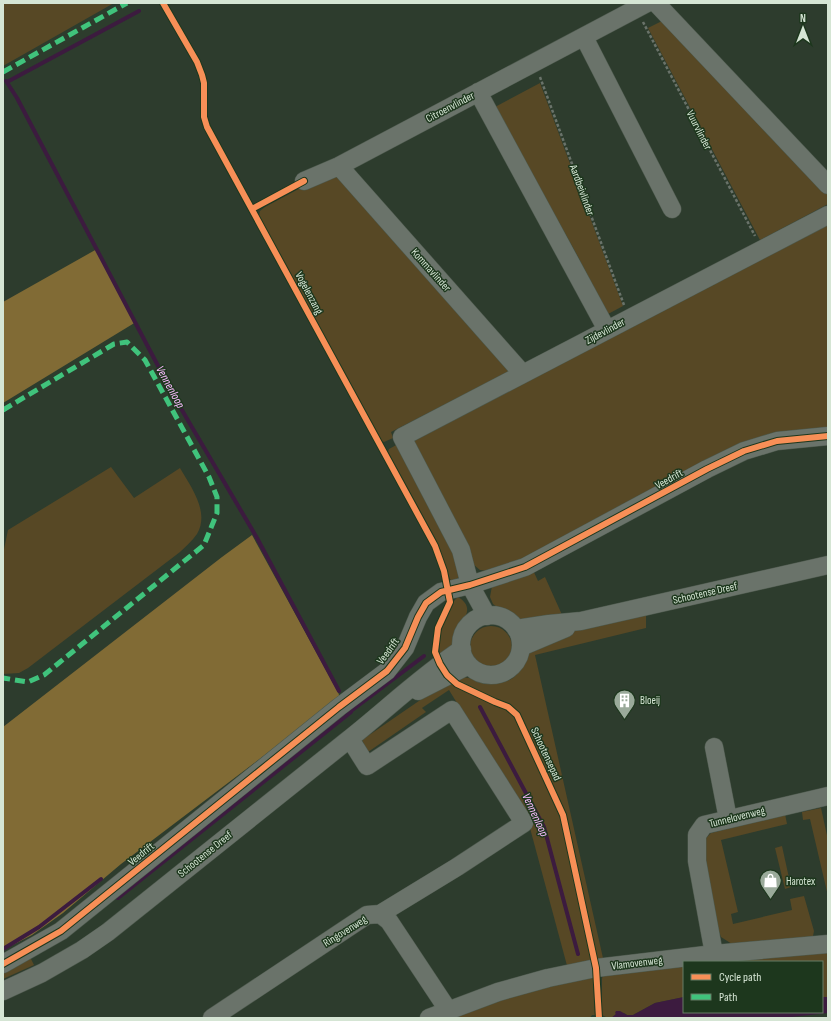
<svg xmlns="http://www.w3.org/2000/svg" width="831" height="1021" viewBox="0 0 831 1021" font-family="'Sofia Sans Condensed',sans-serif">
<rect width="100%" height="100%" fill="#2d3c2d"/>
<!-- green -->
<path fill="#574825" d="M 3,3 L 114,3 L 3,66 Z
M 664,20 L 828,193 L 828,204 L 760,240 L 648,28 Z
M 540,83 L 623,306 L 608,314 L 576,253 L 495,107 Z
M 336,176 L 508,369 L 508,372 L 391,432 L 393,438 L 384,442 L 382,441 L 259,216 L 260,211 L 265,207 L 306,185 Z
M 828,221 L 828,430 L 781,435 L 535,556 L 488,571 L 480,570 L 474,565 L 414,444 L 414,441 Z
M 400,443 L 457,546 L 460,576 L 453,582 L 450,579 L 435,538 L 388,452 L 389,449 Z
M 111,467 L 134,498 L 180,468 C 191,487 210,512 197,534 C 192,541 186,546 180,552 L 28,668 L 19,673 L 3,674 L 3,554 L 8,530 Z
M 532,568 L 538,581 L 545,577 L 563,617 L 519,621 L 501,610 L 493,604 L 490,597 L 492,586 Z
M 458,597 C 476,608 463,619 457,632 C 455,637 455,644 451,647 C 448,649 444,651 440,654 C 436,640 447,605 458,597 Z
M 646,613 L 646,628 L 535,655 L 605,967 L 569,973 L 527,817 L 449,690 L 422,708 L 426,712 L 368,752 L 362,740 L 448,681 C 452,680 456,678 460,677 C 476,677 485,687 503,682 C 506,681 511,680 514,677 C 522,671 525,660 530,651 L 574,630 Z
M470 647a21 21 0 1 1 42 0a21 21 0 1 1-42 0Z
M 821,808 L 828,840 L 828,896 L 810,819 L 803,820 L 802,812 Z
M 785,814 L 787,824 L 721,840 L 738,912 L 731,914 L 733,924 L 792,910 L 790,899 L 804,896 L 814,931 L 813,936 L 811,938 L 732,944 L 721,937 L 715,921 L 703,841 L 711,833 Z
M 782,846 L 791,887 L 785,889 L 775,848 Z
M 828,949 L 828,997 L 822,997 L 822,962 L 695,962 Z
M 29,955 L 34,965 L 3,979 L 3,968 Z
M 684,963 L 684,997 L 655,1003 L 633,1015 L 627,1015 L 624,1013 L 616,1014 L 613,1018 L 608,1018 L 602,1015 L 602,979 L 603,974 Z
M 593,977 L 595,1015 L 592,1015 L 590,1018 L 445,1018 L 508,994 Z"/>
<!-- forest -->
<path fill="#816b35" d="M 97,249 L 136,322 L 3,403 L 3,302 Z
M 252,535 L 338,692 L 340,698 L 121,864 L 63,913 L 32,935 L 3,950 L 3,727 L 222,557 Z"/>
<!-- water -->
<path fill="#3c1b3f" d="M 684,997 L 684,1012 L 822,1012 L 822,997 L 828,997 L 828,1013 L 782,1018 L 611,1018 L 616,1014 L 615,1013 L 616,1011 L 620,1011 L 627,1015 L 633,1015 L 655,1003 Z"/>
<g fill="none" stroke-linecap="round" stroke-linejoin="round">
<!-- stream -->
<path stroke="#3c1b3f" stroke-width="4" d="M 6,81 L 17,98 L 176,400 L 257,538 L 339,691
M 7,82 L 139,11
M 480,707 L 544,827 L 578,954
M 351,711 L 424,656
M 118,898 L 351,712
M 3,949 L 39,927 L 101,879"/>
<defs>
<path id="minor" d="M 656,3 L 828,185
M 584,37 L 672,209
M 478,92 L 607,330
M 339,166 L 523,374
M 304,181 L 339,166 L 647,3
M461 645a30 30 0 1 1 60 0a30 30 0 1 1-60 0Z
M 487,616 L 470,585 L 461,550 L 402,437 L 828,215
M 516,629 L 549,624 L 581,621 L 828,565
M 521,647 L 566,628
M 418,691 L 469,665
M 350,739 L 367,766 L 452,710 L 524,823 L 457,867 L 380,914
M 714,747 L 728,819
M 714,954 L 697,861 L 697,835 L 704,825 L 828,796
M 3,964 L 61,931 L 339,707 L 387,671 L 405,648 L 418,617 L 426,603 L 441,592 L 470,585 L 525,567 L 707,469 L 744,451 L 777,441 L 828,436
M 3,991 L 42,973 L 82,950 L 108,932 C 188,868 268,804 348,740 C 386,710 421,676 462,649
M 212,1018 L 367,915 L 380,914 L 389,921 L 448,1010
M 429,1018 L 498,992 L 548,978 L 596,968 L 714,954 L 828,944"/>
</defs>
<!-- minor casing -->
<use href="#minor" stroke="#4d594d" stroke-width="19"/>
<!-- path -->
<path stroke="#6a736a" stroke-width="2.5" stroke-dasharray="3 2" stroke-linecap="butt" d="M 643,22 L 755,236
M 540,77 L 624,305"/>
<!-- minor -->
<use href="#minor" stroke="#6a736a" stroke-width="18"/>
<!-- quiet -->
<path stroke="#40c37c" stroke-width="5" stroke-dasharray="10 5" stroke-linecap="butt" d="M 3,72 L 127,3
M 3,410 L 114,344 L 127,342 L 145,360 L 209,477 L 217,497 L 217,513 L 204,545 L 44,675 L 28,682 L 3,678"/>
<defs>
<path id="cycleway" d="M 163,3 L 197,62 L 202,75 L 204,83 L 204,117 L 207,127 L 435,546 L 444,571 L 450,602 L 438,628 L 435,652 L 440,664 L 447,675 L 457,684 L 495,702 L 508,707 L 517,715 L 563,815 L 596,968 L 599,1018
M 252,209 L 304,181
M 3,964 L 61,931 L 339,707 L 387,671 L 405,648 L 418,617 L 426,603 L 441,592 L 470,585 L 525,567 L 707,469 L 744,451 L 777,441 L 828,436"/>
</defs>
<!-- cycleway casing -->
<use href="#cycleway" stroke="#1d371d" stroke-width="8"/>
<!-- cycleway -->
<use href="#cycleway" stroke="#f78f57" stroke-width="6"/>
</g>
<!-- icons -->
<defs>
<symbol id="building-pin" viewBox="-11 -11 22 30"><path d="M0 17L-7.5 6A9.5 9.5 0 1 1 7.5 6Z" fill="#9aaa9a" stroke="#1d371d"/><path d="M-4-6H4V6H1V3H-1V6H-4ZM-2.5-4.3h1.7v1.8h-1.7ZM.8-4.3h1.7v1.8H.8ZM-2.5-1h1.7V.8h-1.7ZM.8-1h1.7V.8H.8Z" fill="#fff"/></symbol>
<symbol id="shop-pin" viewBox="-11 -11 22 30"><path d="M0 17L-7.5 6A9.5 9.5 0 1 1 7.5 6Z" fill="#9aaa9a" stroke="#1d371d"/><path d="M-5-2.5h2.3a2.7 3.5 0 0 1 5.4 0H5L5.5 6h-11ZM-1.5-2.5h3a1.5 2.3 0 0 0-3 0Z" fill="#fff"/></symbol>
</defs>
<g fill-rule="evenodd">
<use href="#building-pin" x="612" y="688" width="25" height="34"/>
<use href="#shop-pin" x="758" y="868" width="25" height="34"/>
</g>
<g text-anchor="middle" dominant-baseline="central" stroke-width="3" stroke-linejoin="round" paint-order="stroke">
<!-- street labels -->
<g font-size="11" fill="#d5e5d4" stroke="#1d371d">
<text transform="translate(450 107) rotate(-28)">Citroenvlinder</text>
<text transform="translate(699 130) rotate(63)">Vuurvlinder</text>
<text transform="translate(582 190) rotate(70)">Aardbeivlinder</text>
<text transform="translate(431 270) rotate(48)">Kommavlinder</text>
<text transform="translate(309 293) rotate(62)">Vogelenzang</text>
<text transform="translate(605 331) rotate(-28)">Zijdevlinder</text>
<text transform="translate(669 479) rotate(-29)">Veedrift</text>
<text transform="translate(705 593) rotate(-13)">Schootense Dreef</text>
<text transform="translate(388 651) rotate(-54)">Veedrift</text>
<text transform="translate(546 754) rotate(65)">Schootensepad</text>
<text transform="translate(737 817) rotate(-14)">Tunnelovenweg</text>
<text transform="translate(141 854) rotate(-39)">Veedrift</text>
<text transform="translate(205 854) rotate(-39)">Schootense Dreef</text>
<text transform="translate(345 931) rotate(-32)">Ringovenweg</text>
<text transform="translate(637 963) rotate(-7)">Vlamovenweg</text>
</g>
<!-- poi labels -->
<g font-size="11" fill="#d5e5d4" stroke="#1d371d" text-anchor="start">
<text x="640" y="700">Bloeij</text>
<text x="786" y="881">Harotex</text>
</g>
<!-- water labels -->
<g font-size="12" font-style="italic" fill="#fabaff" stroke="#1d371d">
<text transform="translate(170 387) rotate(61)">Vennenloop</text>
<text transform="translate(535 815) rotate(65)">Vennenloop</text>
</g>
</g>
<!-- border -->
<rect width="831" height="1021" fill="none" stroke="#d5e5d4" stroke-width="8"/>
<!-- legend -->
<rect x="683" y="961" width="140" height="52" fill="#1d371d" stroke="#677d66"/>
<rect x="691" y="974" width="20" height="6" fill="#f78f57" stroke="#677d66"/>
<text x="719" y="981" font-size="12" fill="#d5e5d4">Cycle path</text>
<rect x="691" y="994" width="20" height="6" fill="#40c37c" stroke="#677d66"/>
<text x="719" y="1001" font-size="12" fill="#d5e5d4">Path</text>
<!-- north arrow -->
<g transform="translate(803 28)" stroke="#1d371d" stroke-width="3" paint-order="stroke">
<path d="M0-3L7 15L0 10L-7 15Z" fill="#d5e5d4"/>
<text y="-6" font-size="11" font-weight="bold" text-anchor="middle" fill="#d5e5d4">N</text>
</g>
</svg>
